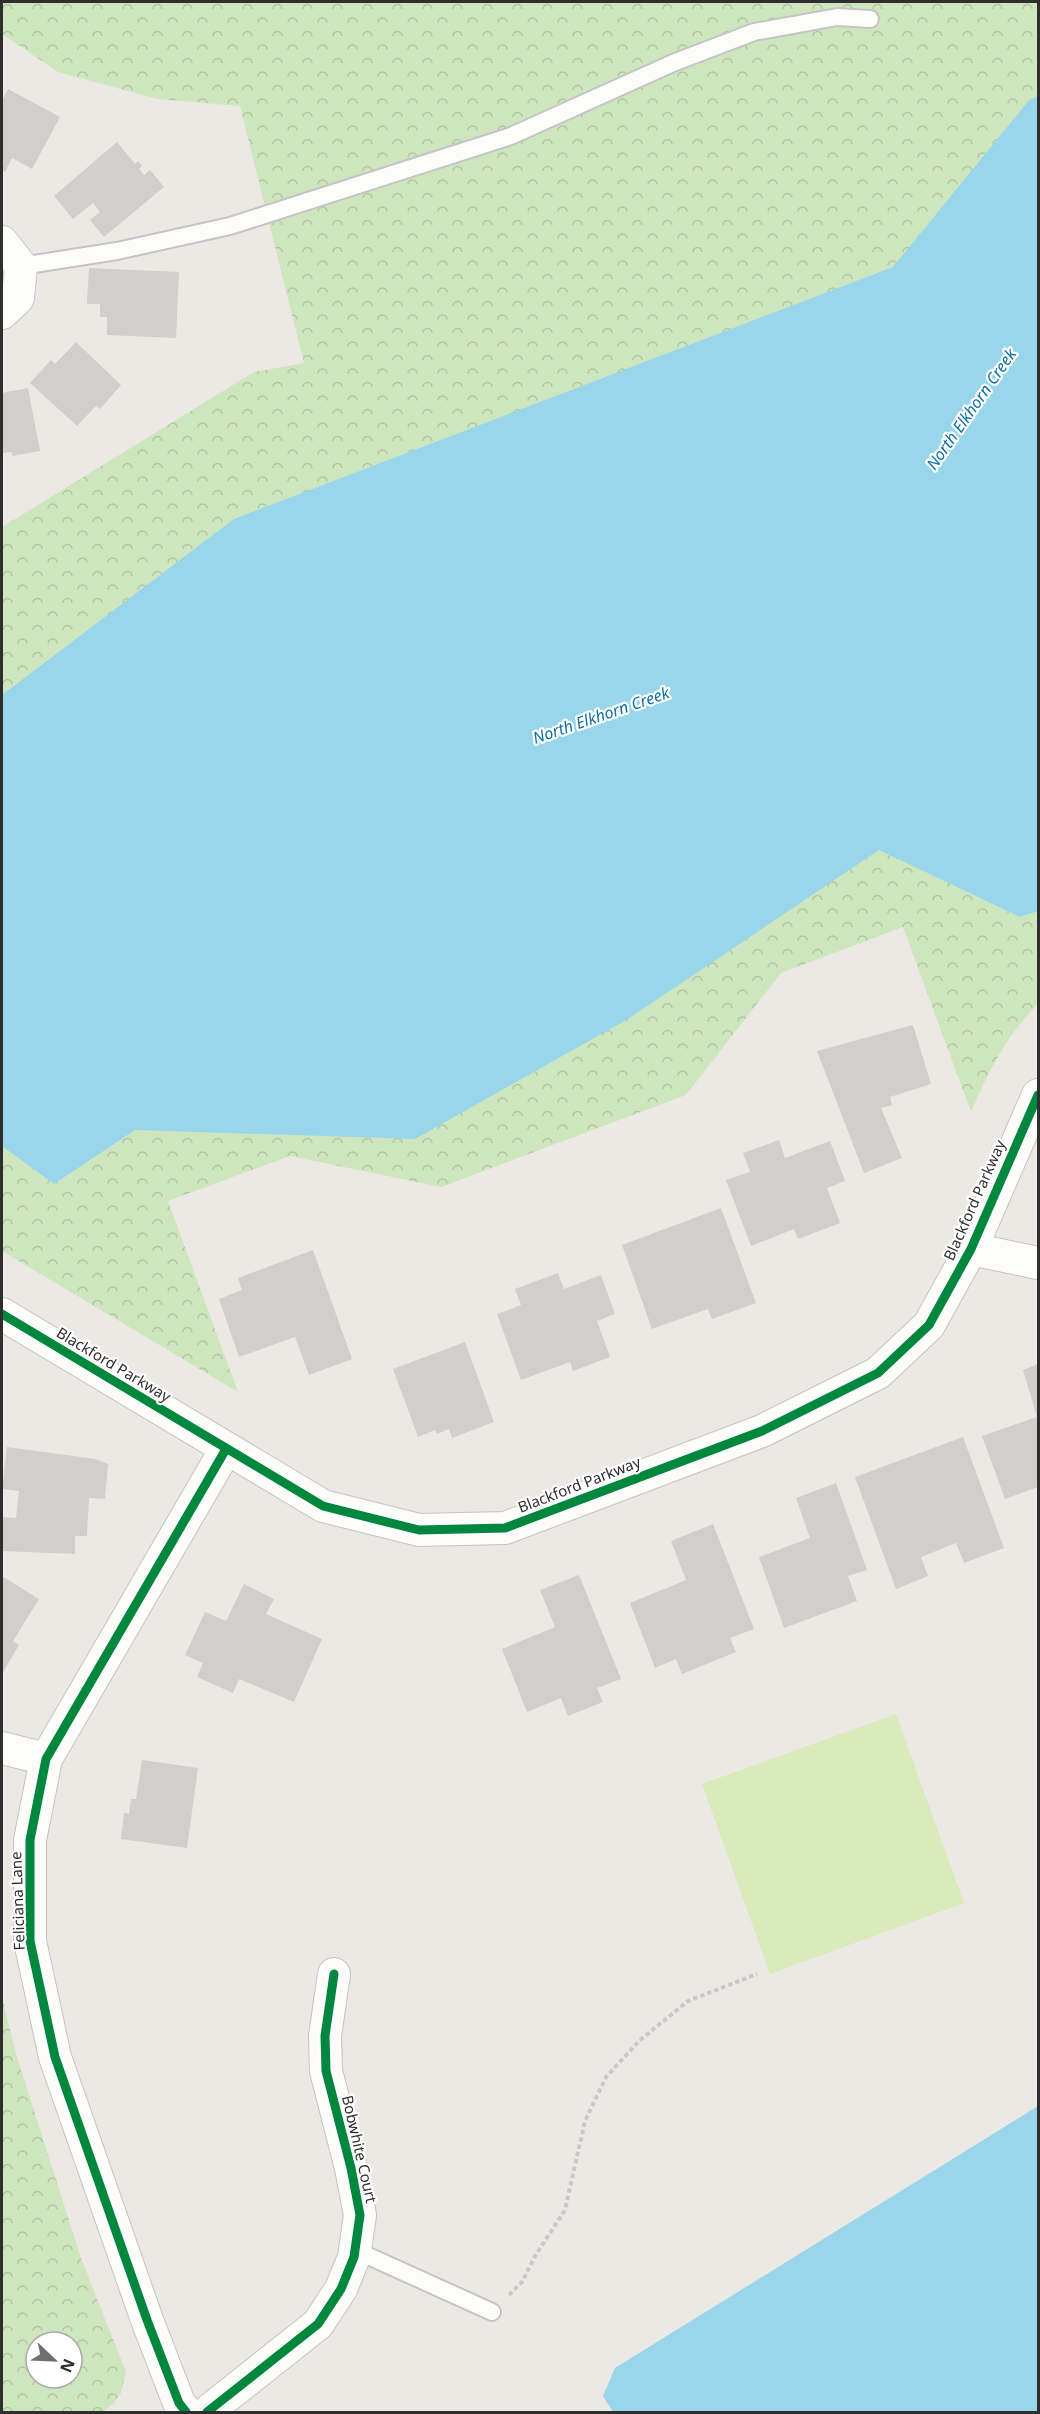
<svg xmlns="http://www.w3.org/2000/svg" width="1040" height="2414" viewBox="0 0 1040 2414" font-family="'Noto Sans',sans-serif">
<defs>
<pattern id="forest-crowns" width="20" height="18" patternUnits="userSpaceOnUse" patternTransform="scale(1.5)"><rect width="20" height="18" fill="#cee6be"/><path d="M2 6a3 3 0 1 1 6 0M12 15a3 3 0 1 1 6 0" fill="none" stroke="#b1c6a4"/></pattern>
</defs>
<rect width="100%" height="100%" fill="#ece8e4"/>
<!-- forest -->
<path fill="url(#forest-crowns)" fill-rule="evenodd" d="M 2,2 L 1038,2 L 1038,1004 C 1008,1033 987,1074 971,1112 L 903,927 L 781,973 L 686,1095 L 441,1187 L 290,1156 L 168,1201 L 238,1392 L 2,1251 L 2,527 L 254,372 L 304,363 L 240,106 L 157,99 L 58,72 L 2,34 Z
M 2,1997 L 16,2054 L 81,2258 L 126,2372 L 121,2393 L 113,2404 L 102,2412 L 2,2412 ZM 36,2342 L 72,2342 L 72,2378 L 36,2378 Z"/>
<!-- pitch -->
<path fill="#d9eabb" d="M 896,1714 L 964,1903 L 770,1974 L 702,1784 Z"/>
<!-- water -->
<path fill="#99d6ec" d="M 1038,97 L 1038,911 L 1020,917 L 879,850 L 628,1019 L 415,1139 L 135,1130 L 54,1184 L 2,1146 L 2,695 L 234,519 L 893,267 L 1030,99 Z
M 1038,2106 L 1038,2412 L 613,2412 L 603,2396 L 615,2368 Z"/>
<!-- building -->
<path fill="#d1cecb" d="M 8,89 L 60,117 L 32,169 L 12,158 L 5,172 L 2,170 L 2,101 Z
M 117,142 L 135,164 L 138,161 L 142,166 L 139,169 L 144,175 L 150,170 L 164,187 L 104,237 L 90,220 L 100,212 L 93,203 L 73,219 L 54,196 Z
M 89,268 L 179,272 L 176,338 L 107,335 L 107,317 L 100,317 L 100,304 L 87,304 Z
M 76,342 L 121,385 L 100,409 L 96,406 L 77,426 L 30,383 L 51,360 L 55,364 Z
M 28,388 L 40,451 L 12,456 L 12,452 L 2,453 L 2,393 Z
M 913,1025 L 931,1084 L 890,1097 L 892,1105 L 881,1108 L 902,1158 L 864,1173 L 817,1051 Z
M 779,1140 L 785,1158 L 830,1141 L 845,1181 L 827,1188 L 840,1223 L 798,1239 L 794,1229 L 751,1246 L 726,1180 L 750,1172 L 743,1153 Z
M 721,1208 L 756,1303 L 712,1319 L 708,1309 L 652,1329 L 622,1245 Z
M 313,1250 L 352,1359 L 309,1375 L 295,1337 L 239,1357 L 219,1299 L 242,1290 L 238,1278 Z
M 558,1273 L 564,1289 L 601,1275 L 615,1314 L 597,1321 L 610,1357 L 573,1371 L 570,1362 L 521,1380 L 497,1314 L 521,1305 L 515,1289 Z
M 465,1342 L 494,1422 L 452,1438 L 449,1429 L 437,1434 L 435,1430 L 418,1437 L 393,1369 Z
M 1038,1364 L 1038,1487 L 1005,1499 L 982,1436 L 1037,1417 L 1023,1370 Z
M 963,1437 L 1004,1548 L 964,1563 L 956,1543 L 921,1557 L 928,1576 L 896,1589 L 855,1477 Z
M 7,1447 L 95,1459 L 108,1464 L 105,1499 L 89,1498 L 87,1536 L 75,1536 L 75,1554 L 2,1551 L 2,1517 L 16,1518 L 19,1491 L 2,1489 Z
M 836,1483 L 867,1570 L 848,1576 L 857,1601 L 784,1628 L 759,1557 L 810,1538 L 796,1498 Z
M 713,1524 L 754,1629 L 730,1638 L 736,1652 L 682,1674 L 676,1659 L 655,1668 L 630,1603 L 686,1580 L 671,1541 Z
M 579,1575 L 621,1679 L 597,1688 L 603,1702 L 568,1716 L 561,1698 L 527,1712 L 502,1649 L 555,1627 L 540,1590 Z
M 2,1576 L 39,1599 L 13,1641 L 19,1645 L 2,1674 Z
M 244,1584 L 274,1599 L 266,1614 L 322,1639 L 294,1702 L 239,1679 L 233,1693 L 197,1677 L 203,1663 L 185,1655 L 205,1612 L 226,1621 Z
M 142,1760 L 198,1768 L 187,1848 L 121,1839 L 124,1813 L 129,1814 L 131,1799 L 136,1799 Z"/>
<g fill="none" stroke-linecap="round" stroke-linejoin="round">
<defs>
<path id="lane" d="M 21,266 L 117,251 L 230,226 L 511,136 L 673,63 L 754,32 L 837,17 L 870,19
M 355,2250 L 492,2312"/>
<path id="street" d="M 2,242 L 21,266 L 18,298 L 2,313
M 971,1249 L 1038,1263
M 2,1314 L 323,1506 L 419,1530 L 505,1528 L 762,1431 L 878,1373 L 929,1325 L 971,1249 L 1038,1095
M 2,1748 L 46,1759
M 186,2412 L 179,2403 L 147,2320 L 55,2057 L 30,1941 L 30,1840 L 46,1759 L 226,1449
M 207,2412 L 318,2324 L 341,2289 L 354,2257 L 360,2215 L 351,2168 L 326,2071 L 325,2036 L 334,1974"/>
</defs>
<!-- lane casing -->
<use href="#lane" stroke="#c5c4c5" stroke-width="20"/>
<!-- street casing -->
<use href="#street" stroke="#c5c4c5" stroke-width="34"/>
<!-- path -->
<path stroke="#c9c9c8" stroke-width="4" stroke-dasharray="4.5 3" stroke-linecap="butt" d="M 509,2295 L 522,2282 L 535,2256 L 565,2210 L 585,2121 L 606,2077 L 639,2041 L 688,2001 L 757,1974"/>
<!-- lane -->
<use href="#lane" stroke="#fcfcfb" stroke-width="16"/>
<!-- street -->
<use href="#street" stroke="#fcfcfb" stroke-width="32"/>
<defs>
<path id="cycleway" d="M 2,1314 L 323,1506 L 419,1530 L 505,1528 L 762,1431 L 878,1373 L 929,1325 L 971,1249 L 1038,1095
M 186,2412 L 179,2403 L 147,2320 L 55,2057 L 30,1941 L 30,1840 L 46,1759 L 226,1449
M 207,2412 L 318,2324 L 341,2289 L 354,2257 L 360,2215 L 351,2168 L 326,2071 L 325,2036 L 334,1974"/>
</defs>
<!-- cycleway casing -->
<use href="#cycleway" stroke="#fff" stroke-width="13"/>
<!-- cycleway -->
<use href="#cycleway" stroke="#00873e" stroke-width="9"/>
</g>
<g text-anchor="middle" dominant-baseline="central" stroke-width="4.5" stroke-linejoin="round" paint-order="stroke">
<!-- street labels -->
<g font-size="15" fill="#2e2e2e" stroke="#fff">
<text transform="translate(974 1200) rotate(-66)">Blackford Parkway</text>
<text transform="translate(114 1364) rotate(31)">Blackford Parkway</text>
<text transform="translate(579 1484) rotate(-21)">Blackford Parkway</text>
<text transform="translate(17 1901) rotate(-92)">Feliciana Lane</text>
<text transform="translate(360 2149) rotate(77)">Bobwhite Court</text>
</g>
<!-- water labels -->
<g font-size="16" font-style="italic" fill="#0d6fa3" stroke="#fff">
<text transform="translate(971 409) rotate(-55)">North Elkhorn Creek</text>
<text transform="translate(601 715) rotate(-19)">North Elkhorn Creek</text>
</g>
</g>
<!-- border -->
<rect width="1040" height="2414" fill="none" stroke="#2e2e2e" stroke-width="6"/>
<!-- north arrow -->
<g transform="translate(54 2360) rotate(113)"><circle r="28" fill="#ffffff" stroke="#ababab" stroke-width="1.5"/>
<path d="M0-4.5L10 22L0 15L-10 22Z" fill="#706f6e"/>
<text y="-9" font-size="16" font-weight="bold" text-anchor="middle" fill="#2e2e2e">N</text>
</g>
</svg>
